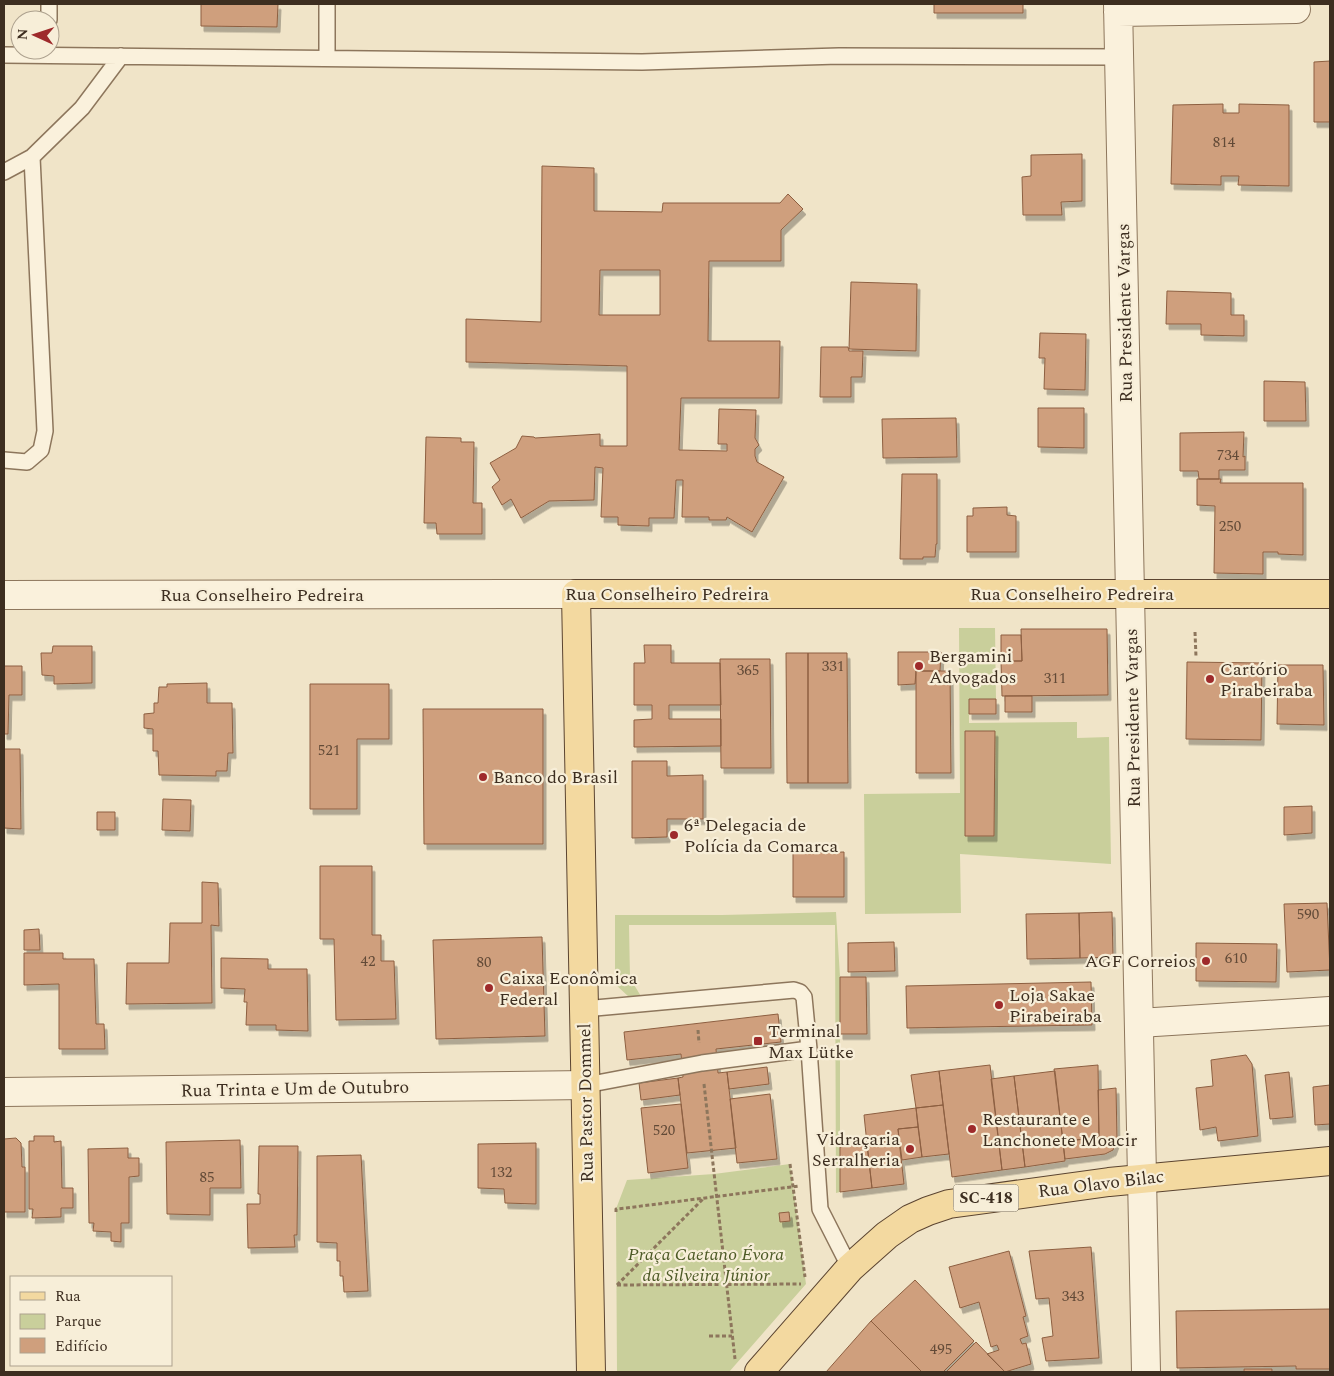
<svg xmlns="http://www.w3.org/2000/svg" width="1334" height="1376" viewBox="0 0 1334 1376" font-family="Spectral,serif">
<defs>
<filter id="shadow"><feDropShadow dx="3" dy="5.5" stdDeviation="0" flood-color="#0004"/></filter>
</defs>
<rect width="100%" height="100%" fill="#f0e4c8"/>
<!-- green -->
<path fill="#c9cf9b" d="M 959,628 L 995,628 L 996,699 L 969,699 L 969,723 L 1077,722 L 1077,738 L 1109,737 L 1111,864 L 960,854 L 961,913 L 865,914 L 864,794 L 960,793 Z
M 836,912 L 840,977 L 840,1192 L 836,1193 L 835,925 L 629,925 L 630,978 L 642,998 L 629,997 L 615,984 L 615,915 L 722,915 Z
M 790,1164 L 806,1284 L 729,1372 L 617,1372 L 616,1209 L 627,1180 L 714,1174 Z"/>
<!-- building -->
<path fill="#cf9f7d" stroke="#8d5f41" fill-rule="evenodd" filter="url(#shadow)" d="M 201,4 L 278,4 L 277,27 L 201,26 Z
M 934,4 L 1023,4 L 1023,13 L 934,13 Z
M 1330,61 L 1330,122 L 1314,122 L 1314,62 Z
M 1223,104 L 1223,113 L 1239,113 L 1239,104 L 1289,105 L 1289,186 L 1238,185 L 1239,176 L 1221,176 L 1221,185 L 1171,184 L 1173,105 Z
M 1082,154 L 1082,201 L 1061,202 L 1062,215 L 1023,215 L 1022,177 L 1031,176 L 1031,155 Z
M 542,166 L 594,168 L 594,211 L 662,212 L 663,203 L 780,203 L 788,194 L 803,209 L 781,230 L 781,261 L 709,261 L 708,341 L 780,341 L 779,398 L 681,398 L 679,450 L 727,451 L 727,444 L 718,444 L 719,409 L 756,410 L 755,438 L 759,445 L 755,449 L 755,456 L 757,462 L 784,477 L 752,532 L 727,517 L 726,520 L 709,520 L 709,517 L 682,517 L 683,480 L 676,480 L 674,518 L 649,518 L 649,526 L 618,525 L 618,517 L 601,517 L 603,468 L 595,467 L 594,500 L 549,501 L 521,518 L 511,499 L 502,505 L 492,487 L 500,480 L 490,463 L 516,448 L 522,436 L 534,437 L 535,438 L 600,434 L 600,446 L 627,446 L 627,366 L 466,362 L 466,319 L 541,322 ZM 600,270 L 660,270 L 660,315 L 599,315 Z
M 851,282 L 917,284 L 916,351 L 849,349 Z
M 1167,291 L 1231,293 L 1231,315 L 1244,315 L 1244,336 L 1201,335 L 1201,324 L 1166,324 Z
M 1040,333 L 1086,334 L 1085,390 L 1044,389 L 1045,358 L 1039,358 Z
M 821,347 L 848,347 L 849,351 L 863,351 L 862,377 L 851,377 L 851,397 L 820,397 Z
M 1264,381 L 1305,382 L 1306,421 L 1264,421 Z
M 1038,408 L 1084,408 L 1084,448 L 1038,447 Z
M 956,418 L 957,457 L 883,458 L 882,419 Z
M 1244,432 L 1243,457 L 1245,456 L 1245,470 L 1219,470 L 1219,479 L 1199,479 L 1198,471 L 1180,471 L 1180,433 Z
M 426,437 L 461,438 L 461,442 L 474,442 L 473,503 L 482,503 L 482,534 L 437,534 L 436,523 L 424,523 Z
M 902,474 L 937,474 L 937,544 L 936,544 L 935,557 L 923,557 L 923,559 L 900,559 Z
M 1197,479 L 1221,479 L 1220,483 L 1303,483 L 1303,555 L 1278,554 L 1278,552 L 1263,552 L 1263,574 L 1214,573 L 1215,506 L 1197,505 Z
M 1007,507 L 1007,515 L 1016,516 L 1016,552 L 967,552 L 967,516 L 973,516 L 973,508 Z
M 1021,629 L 1107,629 L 1108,695 L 1002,696 L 1001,661 L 1022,661 Z
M 1001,635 L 1021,635 L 1022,661 L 1001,661 Z
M 644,645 L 671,645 L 671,663 L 720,663 L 721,705 L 669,705 L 669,719 L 721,719 L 721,746 L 634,747 L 634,720 L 652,719 L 652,705 L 634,705 L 634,663 L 645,663 Z
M 53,646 L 92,646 L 92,683 L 54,684 L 54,676 L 42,675 L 41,653 L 52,653 Z
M 898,652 L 941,652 L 940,671 L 916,671 L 915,684 L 898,685 Z
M 786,653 L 808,653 L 808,783 L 787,783 Z
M 808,653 L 847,653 L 848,783 L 808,783 Z
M 720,659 L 770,659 L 771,768 L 721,768 Z
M 1187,662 L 1262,663 L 1261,740 L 1186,739 Z
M 1278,665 L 1323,665 L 1324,725 L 1277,724 Z
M 4,666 L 22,666 L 22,695 L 9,695 L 8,734 L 4,734 Z
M 916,671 L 950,671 L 951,773 L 916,773 Z
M 207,683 L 207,703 L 232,703 L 233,753 L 228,753 L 227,771 L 216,771 L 216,776 L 159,775 L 158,751 L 153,751 L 153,729 L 144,728 L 144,714 L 154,713 L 154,703 L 158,703 L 159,687 L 167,687 L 167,684 Z
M 310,684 L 389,684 L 389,739 L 357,739 L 357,809 L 310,809 Z
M 1005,696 L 1032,696 L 1032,712 L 1005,712 Z
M 969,699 L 996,699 L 996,714 L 969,714 Z
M 423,709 L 543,709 L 543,844 L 424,844 Z
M 965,731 L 995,731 L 994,836 L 965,836 Z
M 4,749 L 20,749 L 21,829 L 4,828 Z
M 632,761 L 667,761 L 667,776 L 703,775 L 703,819 L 667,819 L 667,837 L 632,838 Z
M 163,799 L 191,800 L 190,831 L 162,830 Z
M 1312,806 L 1312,833 L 1284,835 L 1284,807 Z
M 97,812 L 115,812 L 115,830 L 97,830 Z
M 844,852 L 844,897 L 793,897 L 793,853 Z
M 320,866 L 372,866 L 372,935 L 381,935 L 381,961 L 394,961 L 396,1019 L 336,1020 L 334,939 L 320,939 Z
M 202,882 L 218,883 L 219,926 L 211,925 L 212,1003 L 126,1004 L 127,963 L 169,963 L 170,923 L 202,923 Z
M 1327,903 L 1330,970 L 1287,972 L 1284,904 Z
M 1112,912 L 1113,957 L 1080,958 L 1079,913 Z
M 1079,913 L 1080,958 L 1027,959 L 1026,914 Z
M 39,929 L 40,950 L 24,950 L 24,930 Z
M 542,937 L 545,1036 L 436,1039 L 433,940 Z
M 894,942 L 895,971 L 848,972 L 848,943 Z
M 1196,943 L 1277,944 L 1276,982 L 1196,981 Z
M 24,953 L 63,953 L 63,959 L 94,959 L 96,1024 L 104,1024 L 105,1049 L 59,1049 L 59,984 L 24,985 Z
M 221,958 L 268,959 L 268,969 L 307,969 L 308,1031 L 276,1030 L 276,1025 L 246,1025 L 247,1002 L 244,1002 L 245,989 L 221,988 Z
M 840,977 L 866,977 L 867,1034 L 840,1034 Z
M 1091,982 L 1092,1025 L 907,1028 L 906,986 Z
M 778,1014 L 781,1042 L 716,1049 L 718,1073 L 727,1072 L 736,1148 L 687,1153 L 678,1078 L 683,1077 L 681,1054 L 627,1060 L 624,1032 Z
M 1246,1055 L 1252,1064 L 1258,1136 L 1218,1141 L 1216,1127 L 1200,1130 L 1196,1088 L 1213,1086 L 1211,1060 Z
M 990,1065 L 1002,1170 L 952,1177 L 939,1071 Z
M 1098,1065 L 1099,1138 L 1063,1141 L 1054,1069 Z
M 767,1067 L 769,1084 L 729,1089 L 727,1072 Z
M 939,1071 L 943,1105 L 916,1108 L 911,1075 Z
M 1055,1071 L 1065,1161 L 1025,1167 L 1014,1076 Z
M 1289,1072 L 1293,1117 L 1270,1119 L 1265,1075 Z
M 1014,1076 L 1025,1167 L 1002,1170 L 991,1079 Z
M 678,1078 L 680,1095 L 641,1100 L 639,1083 Z
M 1330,1085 L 1330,1124 L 1315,1125 L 1313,1087 Z
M 1116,1088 L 1117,1139 L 1113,1150 L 1105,1154 L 1065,1159 L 1063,1141 L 1099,1138 L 1098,1090 Z
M 770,1094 L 777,1159 L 737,1163 L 730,1099 Z
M 681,1104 L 688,1168 L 648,1173 L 641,1108 Z
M 943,1105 L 949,1154 L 922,1157 L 916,1108 Z
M 916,1108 L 918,1127 L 898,1129 L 899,1140 L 867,1144 L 864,1115 Z
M 918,1127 L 922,1157 L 902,1160 L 898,1129 Z
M 34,1136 L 54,1136 L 54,1142 L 61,1141 L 62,1188 L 73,1188 L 73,1208 L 61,1208 L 61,1217 L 32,1218 L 33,1209 L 29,1209 L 29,1141 L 34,1141 Z
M 16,1138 L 21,1143 L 22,1167 L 25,1167 L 25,1212 L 4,1212 L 4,1139 Z
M 240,1140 L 241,1188 L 210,1188 L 210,1215 L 167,1214 L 166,1142 Z
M 899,1140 L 904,1184 L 872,1188 L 867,1144 Z
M 536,1143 L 536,1204 L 505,1203 L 504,1189 L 478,1188 L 478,1144 Z
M 867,1144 L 872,1188 L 840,1192 L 840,1147 Z
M 259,1146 L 298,1146 L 297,1235 L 294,1235 L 295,1247 L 248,1248 L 247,1204 L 260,1204 L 260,1194 L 258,1194 Z
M 128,1148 L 128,1158 L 139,1158 L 139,1176 L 129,1177 L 129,1223 L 121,1223 L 121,1242 L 111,1241 L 111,1232 L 93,1231 L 94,1223 L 89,1223 L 88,1149 Z
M 361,1155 L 368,1291 L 344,1292 L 343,1276 L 340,1276 L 340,1261 L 337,1261 L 337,1243 L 317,1242 L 317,1156 Z
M 789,1212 L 790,1221 L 780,1222 L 779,1213 Z
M 1091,1247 L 1099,1358 L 1046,1361 L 1042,1338 L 1053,1336 L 1049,1298 L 1036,1299 L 1029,1251 Z
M 1009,1251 L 1026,1316 L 1023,1317 L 1028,1336 L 1020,1339 L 1022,1344 L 1026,1343 L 1031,1364 L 1005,1372 L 987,1354 L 999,1350 L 997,1345 L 991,1347 L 979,1302 L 960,1308 L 949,1267 Z
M 915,1280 L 974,1341 L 943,1372 L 922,1372 L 871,1321 Z
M 1330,1309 L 1330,1369 L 1296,1369 L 1296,1366 L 1177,1368 L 1176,1311 Z
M 871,1321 L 922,1372 L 826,1372 Z
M 976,1342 L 1005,1372 L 946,1372 Z
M 1244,1369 L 1272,1369 L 1272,1372 L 1244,1372 Z"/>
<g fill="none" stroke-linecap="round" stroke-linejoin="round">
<defs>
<path id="service" d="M 49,4 L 49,20
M 327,4 L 327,58
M 4,55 L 642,62 L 839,56 L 1120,57
M 4,172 L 32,157 L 82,108 L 121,56
M 4,460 L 27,462 L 41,450 L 45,431 L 32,157
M 584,1009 L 794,990 L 800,992 L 804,997 L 809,1049
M 586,1085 L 702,1063 L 809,1049 L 820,1209 L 850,1268"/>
<path id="minor" d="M 1118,4 L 1130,594
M 1118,12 L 1296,9
M 1139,1023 L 1330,1011
M 4,1092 L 586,1085"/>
<path id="tertiary" d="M 1130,594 L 1146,1372
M 4,595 L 576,594"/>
<path id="primary" d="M 591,1372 L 576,594 L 1330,594
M 759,1372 L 850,1268 L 887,1235 L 910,1219 L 928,1211 L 949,1204 L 1109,1182 L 1330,1161"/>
</defs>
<!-- service casing -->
<use href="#service" stroke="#8d765c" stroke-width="18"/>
<!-- minor casing -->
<use href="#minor" stroke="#8d765c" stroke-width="30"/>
<!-- tertiary casing -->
<use href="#tertiary" stroke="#8d765c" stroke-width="30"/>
<!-- primary casing -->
<use href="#primary" stroke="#5b4430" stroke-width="30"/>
<!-- path -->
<path stroke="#8d765c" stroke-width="3" stroke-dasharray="4 2.5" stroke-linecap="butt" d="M 1195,632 L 1196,657
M 698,1030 L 699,1043
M 704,1084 L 735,1359
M 790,1164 L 805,1277
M 616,1212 L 616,1209 L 626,1208 L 799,1186
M 617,1285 L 801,1284
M 617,1285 L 703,1199
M 709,1336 L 732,1336"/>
<!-- service -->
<use href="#service" stroke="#faf1dc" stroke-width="15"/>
<!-- minor -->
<use href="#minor" stroke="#faf1dc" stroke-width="28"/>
<!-- tertiary -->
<use href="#tertiary" stroke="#faf1dc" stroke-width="28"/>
<!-- primary -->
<use href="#primary" stroke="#f3d9a0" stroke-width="28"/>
</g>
<!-- markers -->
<g fill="#9e2a2b" stroke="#f7eed8" stroke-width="2">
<circle cx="919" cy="666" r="5"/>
<circle cx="1210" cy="679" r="5"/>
<circle cx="483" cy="777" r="5"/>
<circle cx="674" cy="835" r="5"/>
<circle cx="1206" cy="961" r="5"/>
<circle cx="489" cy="988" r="5"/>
<circle cx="999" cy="1005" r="5"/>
<rect x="753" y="1036" width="10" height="10" rx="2.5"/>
<circle cx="972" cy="1129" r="5"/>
<circle cx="910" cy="1149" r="5"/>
</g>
<g text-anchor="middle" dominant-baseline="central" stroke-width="4.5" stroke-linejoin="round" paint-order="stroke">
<!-- number labels -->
<g font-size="15" fill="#624a37">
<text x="1224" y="142">814</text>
<text x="1228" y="455">734</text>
<text x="1230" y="526">250</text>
<text x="833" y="666">331</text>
<text x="748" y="670">365</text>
<text x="1055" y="678">311</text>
<text x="329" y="750">521</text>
<text x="1308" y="914">590</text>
<text x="1236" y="958">610</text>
<text x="368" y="961">42</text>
<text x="484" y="962">80</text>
<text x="664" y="1130">520</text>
<text x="501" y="1172">132</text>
<text x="207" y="1177">85</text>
<text x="1073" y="1296">343</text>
<text x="941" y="1349">495</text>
</g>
<!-- shield labels -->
<rect fill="#f7eed8" stroke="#756857" stroke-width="1" x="953.5" y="1184.5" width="65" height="27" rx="4"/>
<g font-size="16" font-weight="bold" fill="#3d2e20">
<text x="986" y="1198">SC-418</text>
</g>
<!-- street labels -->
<g font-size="18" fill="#3d2e20" stroke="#f7eed8">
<text transform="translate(1125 313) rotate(-91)">Rua Presidente Vargas</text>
<text x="667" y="594">Rua Conselheiro Pedreira</text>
<text x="1072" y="594">Rua Conselheiro Pedreira</text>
<text x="262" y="595">Rua Conselheiro Pedreira</text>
<text transform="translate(1133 718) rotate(-91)">Rua Presidente Vargas</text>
<text transform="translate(295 1089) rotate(-1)">Rua Trinta e Um de Outubro</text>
<text transform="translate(586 1103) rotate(-91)">Rua Pastor Dommel</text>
<text transform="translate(1101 1184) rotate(-7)">Rua Olavo Bilac</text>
</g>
<!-- poi labels -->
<g font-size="18" fill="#3d2e20" stroke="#f7eed8" text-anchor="start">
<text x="929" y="656">Bergamini<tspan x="929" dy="21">Advogados</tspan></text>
<text x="1220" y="669">Cartório<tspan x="1220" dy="21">Pirabeiraba</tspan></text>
<text x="493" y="777">Banco do Brasil</text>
<text x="684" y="825">6ª Delegacia de<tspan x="684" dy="21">Polícia da Comarca</tspan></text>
<text x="1196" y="961" text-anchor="end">AGF Correios</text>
<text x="499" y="978">Caixa Econômica<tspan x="499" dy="21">Federal</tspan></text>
<text x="1009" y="995">Loja Sakae<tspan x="1009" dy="21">Pirabeiraba</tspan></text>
<text x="768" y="1031">Terminal<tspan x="768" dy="21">Max Lütke</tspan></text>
<text x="982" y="1119">Restaurante e<tspan x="982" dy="21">Lanchonete Moacir</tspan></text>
<text x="900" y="1139" text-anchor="end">Vidraçaria<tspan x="900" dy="21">Serralheria</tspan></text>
</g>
<!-- park labels -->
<g font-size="18" font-style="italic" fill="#4d5a26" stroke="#f7eed8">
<text x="706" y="1254">Praça Caetano Évora<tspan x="706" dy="21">da Silveira Júnior</tspan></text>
</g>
</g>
<!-- border -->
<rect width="1334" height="1376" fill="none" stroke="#3d2e20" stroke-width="10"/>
<!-- legend -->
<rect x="10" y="1276" width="162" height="90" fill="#f7eed8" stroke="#ada18e"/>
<rect x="20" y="1292" width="25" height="8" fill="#f3d9a0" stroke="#ada18e"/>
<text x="55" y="1301" font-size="15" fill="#3d2e20">Rua</text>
<rect x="20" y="1314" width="25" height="15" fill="#c9cf9b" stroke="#ada18e"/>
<text x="55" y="1326" font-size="15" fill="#3d2e20">Parque</text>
<rect x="20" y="1338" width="25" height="15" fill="#cf9f7d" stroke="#ada18e"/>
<text x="55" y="1351" font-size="15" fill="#3d2e20">Edifício</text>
<!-- north arrow -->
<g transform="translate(35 35) rotate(273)"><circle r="24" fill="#f7eed8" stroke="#ada18e"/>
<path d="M0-4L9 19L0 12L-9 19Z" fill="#9e2a2b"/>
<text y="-8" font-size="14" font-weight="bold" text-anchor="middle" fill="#3d2e20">N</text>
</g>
</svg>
